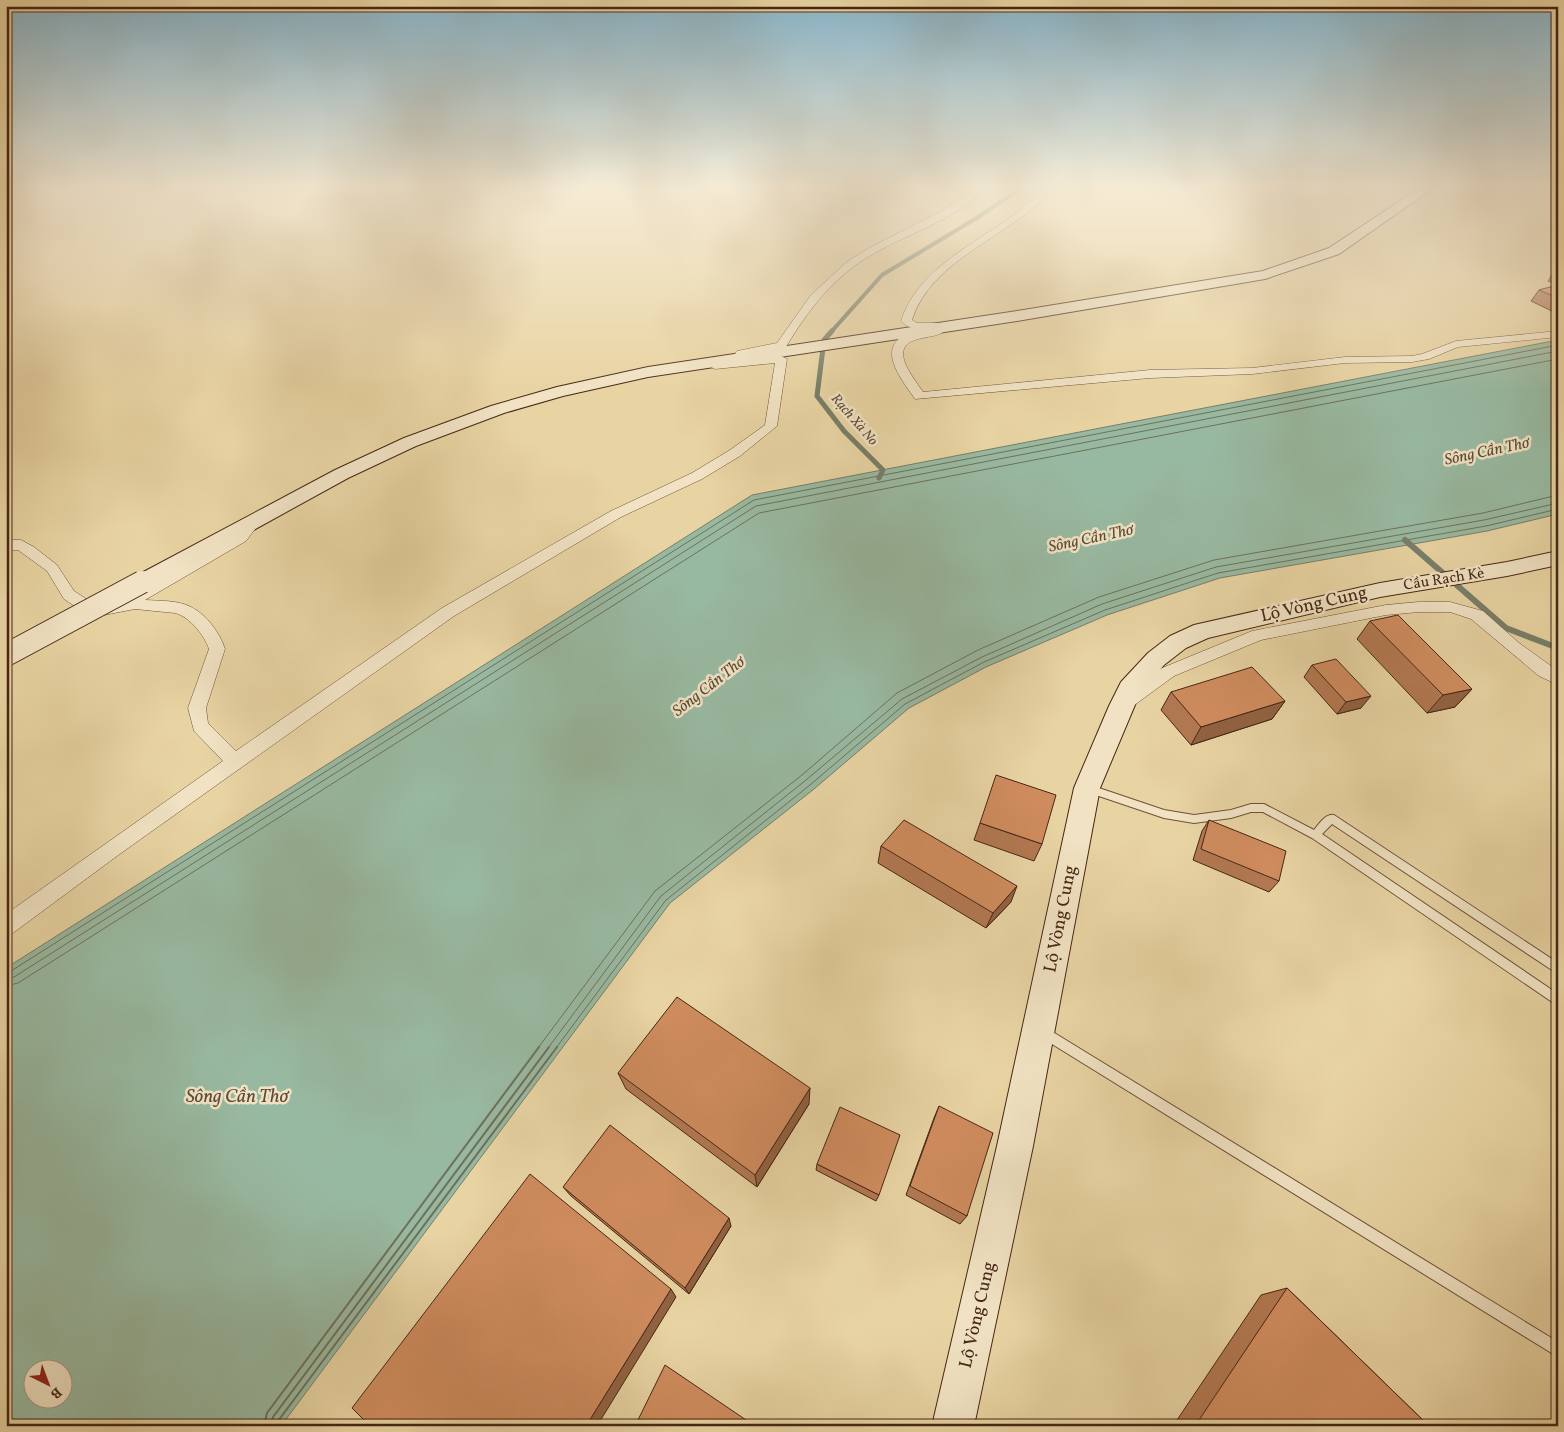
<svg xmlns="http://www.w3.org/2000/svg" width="1564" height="1432" viewBox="0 0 1564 1432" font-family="Vollkorn,serif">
<rect width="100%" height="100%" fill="#e8d3a2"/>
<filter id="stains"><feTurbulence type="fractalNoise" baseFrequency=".004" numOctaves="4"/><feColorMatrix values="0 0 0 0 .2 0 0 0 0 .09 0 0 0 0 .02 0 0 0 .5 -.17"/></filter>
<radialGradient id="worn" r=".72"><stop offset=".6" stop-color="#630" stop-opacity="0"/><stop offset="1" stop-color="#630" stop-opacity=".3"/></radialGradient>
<!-- water -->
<path fill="#98b9a1" stroke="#787e69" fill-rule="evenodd" d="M 1558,340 L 1558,514 L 1487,531 L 1220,578 L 1107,615 L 986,667 L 909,708 L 814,789 L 670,903 L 281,1426 L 6,1426 L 6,968 L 752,495 ZM 32,1370 L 62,1370 L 62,1400 L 32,1400 Z"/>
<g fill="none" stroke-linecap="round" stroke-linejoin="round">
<!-- shore-far1 -->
<path stroke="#70705b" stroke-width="1" d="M 6,972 L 11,971 L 754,500 L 1558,345
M 6,979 L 14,977 L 756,506 L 1558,351
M 6,986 L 18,983 L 759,513 L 1558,359
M 538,1048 L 655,891 L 802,775 L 897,693 L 978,650 L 1099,597 L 1214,560 L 1483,513 L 1558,495
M 548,1048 L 661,896 L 806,780 L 902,699 L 982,657 L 1102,604 L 1216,567 L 1484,520 L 1558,503
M 556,1048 L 666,900 L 810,785 L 905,704 L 984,662 L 1105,610 L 1218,573 L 1486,526 L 1558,509"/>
<!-- shore -->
<path stroke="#70705b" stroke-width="2" d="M 264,1426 L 267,1413 L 539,1047
M 271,1426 L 273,1417 L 549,1047
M 277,1426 L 278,1421 L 557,1047"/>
<!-- stream-far2 -->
<path stroke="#787e69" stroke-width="4" d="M 831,332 L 882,275 L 975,219 L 1020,189"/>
<!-- stream-far1 -->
<path stroke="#787e69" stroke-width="5" d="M 832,331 L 824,340 L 817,396 L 844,431 L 883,470 L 879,478"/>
<!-- stream -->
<path stroke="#787e69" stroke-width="6" d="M 1405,540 L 1506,628 L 1558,648"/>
<defs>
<path id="lane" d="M 1090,785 L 1164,810 L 1194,815 L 1231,810 L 1251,804 L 1264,804 L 1314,830 C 1319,824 1326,813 1334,815 L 1558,963 L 1558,974 L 1332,824 L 1322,834 L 1558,994 L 1558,1006 L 1312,838 L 1263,812 L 1251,812 L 1231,818 L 1194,823 L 1164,818 L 1087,792 L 1085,789 L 1087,786 Z
M 1043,1026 L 1558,1342 L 1558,1357 L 1039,1036 L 1037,1032 L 1039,1028 Z"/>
<path id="street" d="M 975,189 L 984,189 C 957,219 907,234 873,254 C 834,276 808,310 786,347 L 741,356 L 737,355 L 735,353 L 737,351 L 777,343 L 811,295 L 847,262 L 867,249 L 938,213 Z
M 1044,189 L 1053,189 C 1013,236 931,258 912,320 L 917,323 L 939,323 L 939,327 L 945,330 C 940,336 931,336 923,338 C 885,344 911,374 923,392 L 1150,370 L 1252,368 L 1345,357 L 1412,356 L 1422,354 L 1456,341 L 1558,331 L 1558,337 L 1458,347 L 1429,359 L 1412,362 L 1345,363 L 1252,374 L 1150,378 L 915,399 C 905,384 878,353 901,337 C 910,331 924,332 935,328 C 922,329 910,331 901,321 C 917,271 968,248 1008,219 C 1021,210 1032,199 1044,189 Z
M 781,356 L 787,359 L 777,426 L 740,456 L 702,479 L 621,517 L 454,616 L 117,856 L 13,933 L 6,936 L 6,914 L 223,761 L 194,731 L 188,708 L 209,649 C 204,635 190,617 175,613 L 135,609 L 104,615 L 85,613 L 64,599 L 47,571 L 18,550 L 6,550 L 6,540 L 21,540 L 34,547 L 57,565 L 74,591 L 94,604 L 104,605 L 125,601 L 127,596 L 236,535 L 249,518 L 259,518 L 261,521 L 246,541 L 145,600 C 159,601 178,600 191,607 C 207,615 220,633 225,649 L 206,708 L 208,723 L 236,751 L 442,608 L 611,511 L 692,473 L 730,450 L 765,425 L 775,363 L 715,369 L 709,366 L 715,363 Z
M 1419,602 L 1450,602 L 1483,611 L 1519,643 L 1558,671 L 1558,685 L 1539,676 L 1471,619 L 1450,612 L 1419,612 L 1386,615 L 1261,640 L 1174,676 L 1129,709 L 1123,711 L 1117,709 L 1114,704 L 1117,699 L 1162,668 L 1252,631 L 1386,605 Z"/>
<path id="secondary" d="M 1418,189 L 1432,189 L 1339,254 L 1265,279 L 1017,321 L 648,377 L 563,396 L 504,413 L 416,446 L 348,478 L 150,587 L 142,589 L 134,587 L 131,582 L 134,577 L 335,470 L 404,438 L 491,406 L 557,387 L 648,367 L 1017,311 L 1263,271 L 1329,248 Z
M 1558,551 L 1558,565 L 1507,576 L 1380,597 L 1208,638 L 1186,648 L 1164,665 L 1140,693 L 1100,788 L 1033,1146 L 974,1426 L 932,1426 L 997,1146 L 1074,788 L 1109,706 L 1121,682 L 1148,653 L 1170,636 L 1194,625 L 1380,583 L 1507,562 Z"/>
</defs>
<!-- lane casing -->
<use href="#lane" stroke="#6f5138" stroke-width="2"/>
<!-- street casing -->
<use href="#street" stroke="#6f5138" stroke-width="1"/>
<!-- secondary casing -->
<use href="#secondary" stroke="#472615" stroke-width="2"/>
<!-- lane -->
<use href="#lane" fill="#f0e2c3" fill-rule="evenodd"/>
<!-- street -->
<use href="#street" fill="#f0e2c3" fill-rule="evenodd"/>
<!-- secondary -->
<use href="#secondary" fill="#f0e2c3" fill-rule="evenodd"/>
<defs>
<path id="secondary-bridge" d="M 6,655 L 142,582"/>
</defs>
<!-- secondary-bridge casing -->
<use href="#secondary-bridge" stroke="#472615" stroke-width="24" stroke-linecap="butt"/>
<!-- secondary-bridge -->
<use href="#secondary-bridge" stroke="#f0e2c3" stroke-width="22"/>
</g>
<!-- wall -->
<path fill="#b27851" stroke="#472615" d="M 1558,269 L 1558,285 L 1548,281 L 1555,270 Z
M 1558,285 L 1558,314 L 1531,301 L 1539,290 Z
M 1370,621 L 1472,689 L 1455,707 L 1427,713 L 1357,639 Z
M 1312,665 L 1361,708 L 1337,714 L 1304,677 Z
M 1171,692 L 1285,701 L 1272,719 L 1191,745 L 1161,710 Z
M 1209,820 L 1279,881 L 1269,892 L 1193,860 L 1202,831 Z
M 980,823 L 1042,844 L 1034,861 L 974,840 Z
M 881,846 L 1011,902 L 986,928 L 878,863 Z
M 618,1073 L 809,1104 L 757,1187 L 626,1089 Z
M 939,1106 L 967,1216 L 960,1224 L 906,1195 L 934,1118 Z
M 817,1164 L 879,1195 L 876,1201 L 816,1170 Z
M 563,1187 L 731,1226 L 689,1294 L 571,1196 Z
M 1287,1288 L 1429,1426 L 1173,1426 L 1261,1295 Z"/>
<!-- shaded-wall -->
<path fill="#916242" stroke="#472615" d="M 1472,689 L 1455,707 L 1427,713 L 1443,695 Z
M 1371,696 L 1361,708 L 1337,714 L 1346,702 Z
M 1285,701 L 1272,719 L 1191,745 L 1201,727 Z
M 1017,886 L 1011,902 L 986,928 L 993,913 Z
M 810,1088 L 809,1104 L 757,1187 L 755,1175 Z
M 729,1218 L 731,1226 L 689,1294 L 685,1288 Z
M 671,1289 L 676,1297 L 597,1426 L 586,1426 Z"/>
<!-- building -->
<path fill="#cf8c5e" stroke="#472615" d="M 1558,285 L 1558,298 L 1539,290 Z
M 1398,615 L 1472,689 L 1443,695 L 1370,621 Z
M 1336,659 L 1371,696 L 1346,702 L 1312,665 Z
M 1252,667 L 1285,701 L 1201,727 L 1171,692 Z
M 996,775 L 1056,795 L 1042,844 L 980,823 Z
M 904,820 L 1017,886 L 993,913 L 881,846 Z
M 1209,820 L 1286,851 L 1279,881 L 1201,849 Z
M 677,997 L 810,1088 L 755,1175 L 618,1073 Z
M 939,1106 L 993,1133 L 967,1216 L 910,1186 Z
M 840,1107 L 900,1135 L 879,1195 L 817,1164 Z
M 610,1125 L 729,1218 L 685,1288 L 563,1187 Z
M 530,1174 L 671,1289 L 586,1426 L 370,1426 L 352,1408 Z
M 1287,1288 L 1429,1426 L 1195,1426 Z
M 665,1365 L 755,1426 L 635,1426 Z"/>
<!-- sky -->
<linearGradient id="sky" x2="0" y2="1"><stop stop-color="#88b6cc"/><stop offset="0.48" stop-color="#f5ebd5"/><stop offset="1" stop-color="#f5ebd5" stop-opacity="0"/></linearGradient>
<rect width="1564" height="390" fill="url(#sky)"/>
<g text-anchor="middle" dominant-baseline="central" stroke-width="5" stroke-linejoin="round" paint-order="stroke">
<!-- far-water labels -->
<g font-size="14" font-style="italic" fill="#5b4b38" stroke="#f0e2c3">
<text transform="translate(854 420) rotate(49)">Rạch Xà No</text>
</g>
<!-- street labels -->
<g font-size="15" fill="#472615" stroke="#f0e2c3">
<text transform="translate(1444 580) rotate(-9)">Cầu Rạch Kè</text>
</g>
<!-- water labels -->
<g font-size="16" font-style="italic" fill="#5b4b38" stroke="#f0e2c3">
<text transform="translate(1487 452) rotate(-12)">Sông Cần Thơ</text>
<text transform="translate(1091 539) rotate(-12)">Sông Cần Thơ</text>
<text transform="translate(709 687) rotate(-38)">Sông Cần Thơ</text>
</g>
<!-- near-street labels -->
<g font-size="18" fill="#472615" stroke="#f0e2c3">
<text transform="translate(1314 605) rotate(-13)">Lộ Vòng Cung</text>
<text transform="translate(1061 919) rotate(-79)">Lộ Vòng Cung</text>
<text transform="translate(978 1315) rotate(-77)">Lộ Vòng Cung</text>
</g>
<!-- near-water labels -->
<g font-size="19" font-style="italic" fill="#5b4b38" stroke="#f0e2c3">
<text x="237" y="1097">Sông Cần Thơ</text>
</g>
</g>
<!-- margin -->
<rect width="1564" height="1432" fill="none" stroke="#e8d3a2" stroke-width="25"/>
<rect x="8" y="8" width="1549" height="1417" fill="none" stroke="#472615" stroke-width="2.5"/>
<rect x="12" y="12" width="1539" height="1407" fill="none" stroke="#472615"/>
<!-- north arrow -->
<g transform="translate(48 1384) rotate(138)"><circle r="24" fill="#f0e2c3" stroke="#ac977d"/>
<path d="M0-4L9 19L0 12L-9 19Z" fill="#8f2418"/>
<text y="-8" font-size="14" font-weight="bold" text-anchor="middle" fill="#472615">B</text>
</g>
<rect width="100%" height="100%" filter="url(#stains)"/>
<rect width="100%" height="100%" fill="url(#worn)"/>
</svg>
